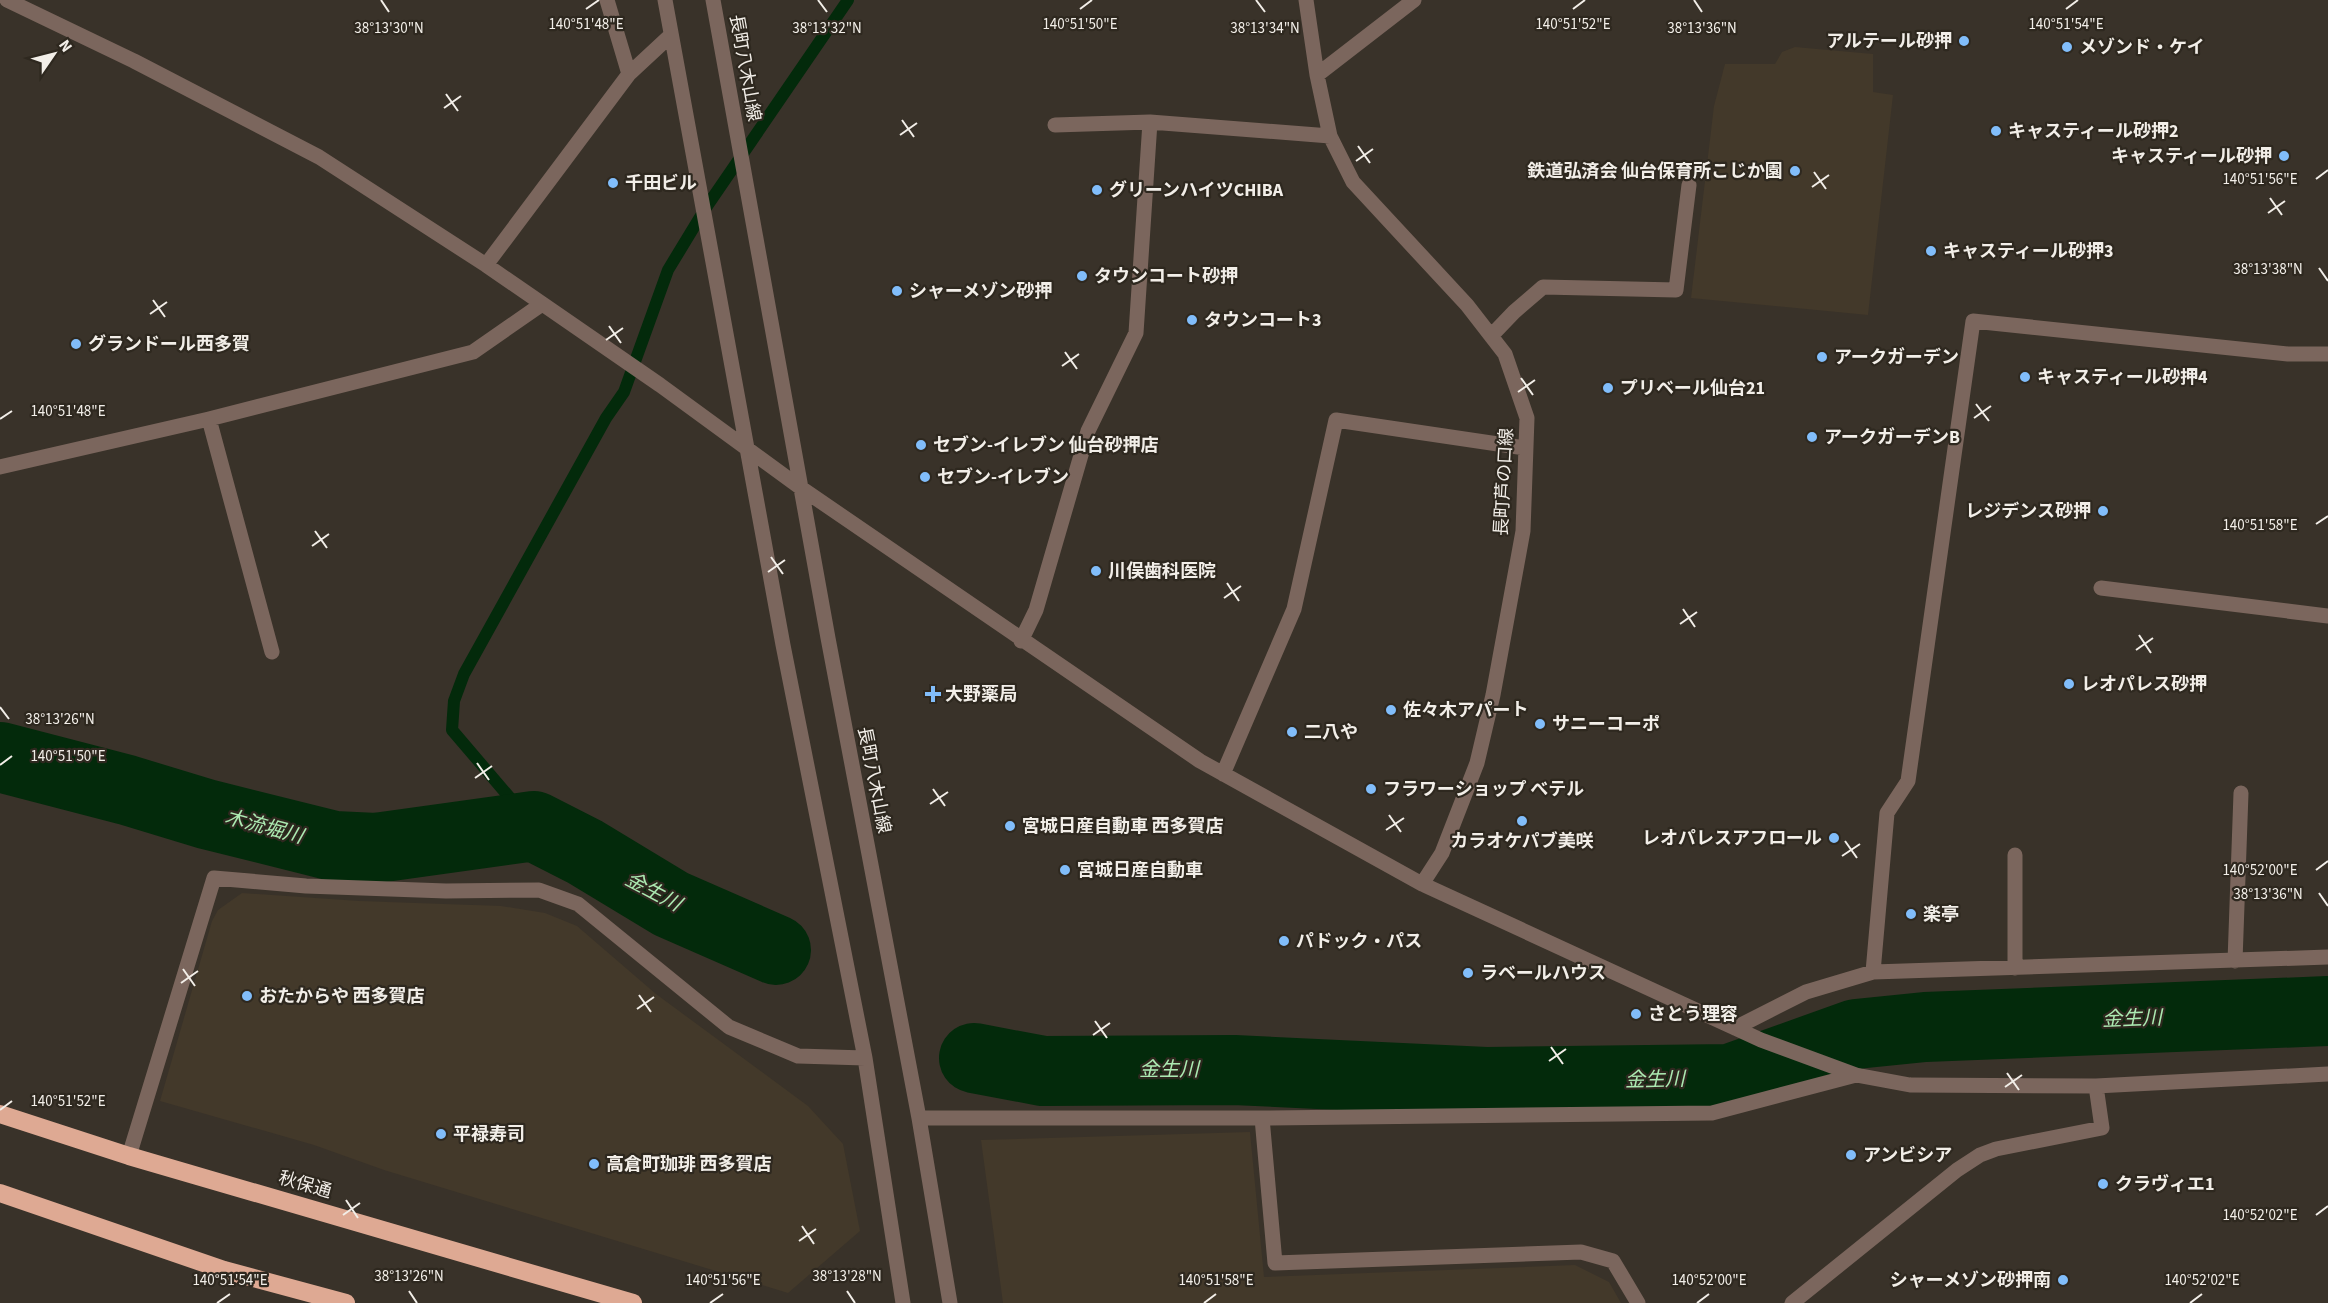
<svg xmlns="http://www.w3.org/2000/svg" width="2328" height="1303" viewBox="0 0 2328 1303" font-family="'Source Sans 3','Noto Sans JP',sans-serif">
<rect width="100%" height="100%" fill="#393229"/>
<!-- built -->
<path fill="#43392a" d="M 1795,47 L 1873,54 L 1873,92 L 1893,95 L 1868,315 L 1691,298 L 1714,106 L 1725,64 L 1775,64 L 1782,52 Z
M 242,893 L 359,901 L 501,906 L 545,913 L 577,926 L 656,994 L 808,1106 L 843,1144 L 860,1231 L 788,1293 L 384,1170 L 314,1145 L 160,1101 L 212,921 L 218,910 Z
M 1250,1132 L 1264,1277 L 1575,1265 L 1609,1282 L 1621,1303 L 1003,1303 L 981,1140 Z"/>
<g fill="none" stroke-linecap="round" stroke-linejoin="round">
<!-- stream -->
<path stroke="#032a0b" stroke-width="12" d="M 534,826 L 452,730 L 454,701 L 464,674 L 606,418 L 624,392 L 668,270 L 705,209 L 848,0"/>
<!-- river -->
<path stroke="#032a0b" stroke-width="70" d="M 0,757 L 127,790 L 206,814 L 334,846 L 376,848 L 534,826 L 585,852 L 671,904 L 776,950
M 974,1058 L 1043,1071 L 1234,1070 L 1486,1082 L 1730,1079 L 1856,1034 L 1925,1027 L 2328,1011"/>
<!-- minor -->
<path stroke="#7b665d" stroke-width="15" d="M 7,0 L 134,61 L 319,157 L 486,265 L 660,385 L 801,488 L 1200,761 L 1422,884 L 1761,1040 L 1856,1075 L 1910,1085 L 2096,1086 L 2328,1074
M 607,0 L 629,74
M 665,0 L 783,645 L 865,1058 L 903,1303
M 713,0 L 828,638 L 919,1118 L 950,1303
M 1306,0 L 1317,75
M 1414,0 L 1317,75 L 1330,136 L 1353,182 L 1467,305 L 1505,354 L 1527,418 L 1523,531 L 1493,695 L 1477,763 L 1442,853 L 1422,884
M 1055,125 L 1150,122 L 1330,136
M 486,265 L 629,74 L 671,35
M 1491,336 L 1514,312 L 1543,287 L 1676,290 L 1689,185
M 209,419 L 272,652
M 0,467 L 209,419 L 473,352 L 542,304
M 2101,588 L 2328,616
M 1021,641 L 1036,610 L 1088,431 L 1136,333 L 1150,122
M 1223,774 L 1294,609 L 1336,420 L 1525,448
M 2235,961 L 2241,793
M 2015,968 L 2015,855
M 1873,972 L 1887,813 L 1908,781 L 1973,321 L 2288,354 L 2328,354
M 1735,1028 L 1806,992 L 1873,972 L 2328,957
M 919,1118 L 1262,1118 L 1712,1113 L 1856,1075
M 1262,1118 L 1275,1263 L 1581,1252 L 1613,1261 L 1638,1303
M 129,1156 L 214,878 L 306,886 L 446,891 L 539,890 L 578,904 L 729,1027 L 798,1056 L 865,1058
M 1792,1303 L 1957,1170 L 1980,1155 L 1996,1149 L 2102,1128 L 2096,1086"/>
<!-- highway -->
<path stroke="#dea993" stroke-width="18" d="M 0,1114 L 129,1156 L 633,1303
M 0,1193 L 224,1270 L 346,1303"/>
</g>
<!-- ticks -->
<path fill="none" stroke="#f2eee8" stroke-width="2" d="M 381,0 L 389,12M 818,0 L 827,12M 1256,0 L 1265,12M 1694,0 L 1702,12M 586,9 L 599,0M 1080,9 L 1092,0M 1573,9 L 1585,0M 2066,9 L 2078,0M 446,94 L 458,111M 444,108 L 461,96M 902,120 L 914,137M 900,135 L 917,123M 1358,146 L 1370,163M 1356,161 L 1373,149M 1814,172 L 1826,189M 2316,179 L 2328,170M 1812,187 L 1829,175M 2270,198 L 2282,215M 2268,213 L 2285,201M 2319,268 L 2328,281M 153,300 L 165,317M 150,314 L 167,302M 609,326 L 621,343M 606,340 L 623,328M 1065,352 L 1077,369M 1062,366 L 1079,354M 1521,378 L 1533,395M 1518,392 L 1535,380M 1976,404 L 1989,421M 1974,418 L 1991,406M 0,419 L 12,411M 2316,524 L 2328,516M 315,531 L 327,548M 312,546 L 329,534M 771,557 L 783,574M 768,572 L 785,560M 1227,583 L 1239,601M 1224,598 L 1241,586M 1683,609 L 1695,627M 1680,624 L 1697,612M 2139,635 L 2151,653M 2136,650 L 2153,638M 0,707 L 9,719M 477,763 L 489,780M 0,765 L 12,756M 475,778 L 492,766M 933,789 L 945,806M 930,804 L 948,792M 1389,815 L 1401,832M 1386,830 L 1404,818M 1845,841 L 1857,858M 1842,856 L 1860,844M 2316,870 L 2328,861M 2319,893 L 2328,906M 183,969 L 195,986M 181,983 L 198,971M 639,995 L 651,1012M 637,1009 L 654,997M 1095,1021 L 1107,1038M 1093,1035 L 1110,1023M 1551,1047 L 1563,1064M 1549,1061 L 1566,1049M 2007,1073 L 2019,1090M 2005,1087 L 2022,1075M 0,1110 L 12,1101M 346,1200 L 358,1218M 343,1215 L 360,1203M 2316,1215 L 2328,1206M 802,1226 L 814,1244M 799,1241 L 816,1229M 409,1291 L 417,1303M 847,1291 L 855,1303M 217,1303 L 230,1294M 710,1303 L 723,1294M 1204,1303 L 1216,1294M 1697,1303 L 1709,1294M 2190,1303 L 2202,1294"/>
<!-- markers -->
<g fill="#81bdfa" stroke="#2e281f" stroke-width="2">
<circle cx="1964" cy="41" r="6"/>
<circle cx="2067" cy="47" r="6"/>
<circle cx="1996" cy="131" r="6"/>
<circle cx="2284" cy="156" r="6"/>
<circle cx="1795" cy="171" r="6"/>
<circle cx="613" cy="183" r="6"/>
<circle cx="1097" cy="190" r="6"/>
<circle cx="1931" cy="251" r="6"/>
<circle cx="1082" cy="276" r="6"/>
<circle cx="897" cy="291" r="6"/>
<circle cx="1192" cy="320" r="6"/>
<circle cx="76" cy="344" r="6"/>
<circle cx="1822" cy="357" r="6"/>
<circle cx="2025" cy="377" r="6"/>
<circle cx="1608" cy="388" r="6"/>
<circle cx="1812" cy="437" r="6"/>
<circle cx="921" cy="445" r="6"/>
<circle cx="925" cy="477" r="6"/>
<circle cx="2103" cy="511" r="6"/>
<circle cx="1096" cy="571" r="6"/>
<circle cx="2069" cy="684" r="6"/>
<path d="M930 685h6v6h6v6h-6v6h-6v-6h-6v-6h6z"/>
<circle cx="1391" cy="710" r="6"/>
<circle cx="1540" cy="724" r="6"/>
<circle cx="1292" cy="732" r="6"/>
<circle cx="1371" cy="789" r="6"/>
<circle cx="1522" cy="821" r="6"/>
<circle cx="1010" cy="826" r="6"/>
<circle cx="1834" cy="838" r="6"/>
<circle cx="1065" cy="870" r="6"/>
<circle cx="1911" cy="914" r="6"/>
<circle cx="1284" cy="941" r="6"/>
<circle cx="1468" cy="973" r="6"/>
<circle cx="247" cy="996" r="6"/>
<circle cx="1636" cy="1014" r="6"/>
<circle cx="441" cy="1134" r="6"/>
<circle cx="1851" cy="1155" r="6"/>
<circle cx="594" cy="1164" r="6"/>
<circle cx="2103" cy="1184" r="6"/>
<circle cx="2063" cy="1280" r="6"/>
</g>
<g text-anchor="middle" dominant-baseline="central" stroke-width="4.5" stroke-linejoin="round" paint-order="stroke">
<!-- poi labels -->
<g font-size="18" font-weight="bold" fill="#f2eee8" stroke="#2e281f" text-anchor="start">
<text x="1952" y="41" text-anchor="end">アルテール砂押</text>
<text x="2079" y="47">メゾンド・ケイ</text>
<text x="2008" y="131">キャスティール砂押2</text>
<text x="2272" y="156" text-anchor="end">キャスティール砂押</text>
<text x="1783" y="171" text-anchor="end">鉄道弘済会 仙台保育所こじか園</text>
<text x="625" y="183">千田ビル</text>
<text x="1109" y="190">グリーンハイツCHIBA</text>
<text x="1943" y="251">キャスティール砂押3</text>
<text x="1094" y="276">タウンコート砂押</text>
<text x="909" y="291">シャーメゾン砂押</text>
<text x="1204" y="320">タウンコート3</text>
<text x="88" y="344">グランドール西多賀</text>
<text x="1834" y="357">アークガーデン</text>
<text x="2037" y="377">キャスティール砂押4</text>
<text x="1620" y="388">プリベール仙台21</text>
<text x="1824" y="437">アークガーデンB</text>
<text x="933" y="445">セブン-イレブン 仙台砂押店</text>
<text x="937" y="477">セブン-イレブン</text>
<text x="2091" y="511" text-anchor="end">レジデンス砂押</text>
<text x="1108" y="571">川俣歯科医院</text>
<text x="2081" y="684">レオパレス砂押</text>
<text x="945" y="694">大野薬局</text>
<text x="1403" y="710">佐々木アパート</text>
<text x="1552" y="724">サニーコーポ</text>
<text x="1304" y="732">二八や</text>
<text x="1383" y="789">フラワーショップ べテル</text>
<text x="1022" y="826">宮城日産自動車 西多賀店</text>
<text x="1822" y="838" text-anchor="end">レオパレスアフロール</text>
<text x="1522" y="841" text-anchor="middle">カラオケパブ美咲</text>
<text x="1077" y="870">宮城日産自動車</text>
<text x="1923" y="914">楽亭</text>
<text x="1296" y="941">パドック・パス</text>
<text x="1480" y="973">ラベールハウス</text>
<text x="259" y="996">おたからや 西多賀店</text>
<text x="1648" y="1014">さとう理容</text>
<text x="453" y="1134">平禄寿司</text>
<text x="1863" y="1155">アンビシア</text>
<text x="606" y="1164">高倉町珈琲 西多賀店</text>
<text x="2115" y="1184">クラヴィエ1</text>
<text x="2051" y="1280" text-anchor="end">シャーメゾン砂押南</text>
</g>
<!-- street labels -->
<g font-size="18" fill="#f2eee8" stroke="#2e281f">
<text transform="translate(745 68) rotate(80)">長町八木山線</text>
<text transform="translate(1504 482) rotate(-87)">長町芦の口線</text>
<text transform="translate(874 780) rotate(79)">長町八木山線</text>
<text transform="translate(305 1185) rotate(16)">秋保通</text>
</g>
<!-- water labels -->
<g font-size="20" font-style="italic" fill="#aceab2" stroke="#2e281f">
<text transform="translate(264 827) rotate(15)">木流堀川</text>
<text transform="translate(653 892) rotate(28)">金生川</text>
<text transform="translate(2132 1019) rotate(-2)">金生川</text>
<text x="1169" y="1070">金生川</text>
<text transform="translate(1655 1080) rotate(-1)">金生川</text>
</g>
</g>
<g font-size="15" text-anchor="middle" fill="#f2eee8" stroke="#2e281f" stroke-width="4.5" stroke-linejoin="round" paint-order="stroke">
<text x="586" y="29">140°51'48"E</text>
<text x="1080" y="29">140°51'50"E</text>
<text x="1573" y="29">140°51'52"E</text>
<text x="2066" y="29">140°51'54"E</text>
<text x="389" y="33">38°13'30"N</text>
<text x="827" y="33">38°13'32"N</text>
<text x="1265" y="33">38°13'34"N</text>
<text x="1702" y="33">38°13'36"N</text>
<text x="2260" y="184">140°51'56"E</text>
<text x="2268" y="274">38°13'38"N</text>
<text x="68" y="416">140°51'48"E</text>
<text x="2260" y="530">140°51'58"E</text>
<text x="60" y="724">38°13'26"N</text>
<text x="68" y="761">140°51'50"E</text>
<text x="2260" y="875">140°52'00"E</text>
<text x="2268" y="899">38°13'36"N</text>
<text x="68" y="1106">140°51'52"E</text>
<text x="2260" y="1220">140°52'02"E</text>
<text x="409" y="1281">38°13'26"N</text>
<text x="847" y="1281">38°13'28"N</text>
<text x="230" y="1285">140°51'54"E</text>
<text x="723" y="1285">140°51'56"E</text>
<text x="1216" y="1285">140°51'58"E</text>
<text x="1709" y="1285">140°52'00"E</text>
<text x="2202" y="1285">140°52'02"E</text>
</g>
<!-- north arrow -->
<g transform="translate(54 54) rotate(55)" stroke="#2e281f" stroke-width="4.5" paint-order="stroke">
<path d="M0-4.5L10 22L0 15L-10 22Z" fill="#f2eee8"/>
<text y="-9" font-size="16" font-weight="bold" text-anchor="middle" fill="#f2eee8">N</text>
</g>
</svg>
